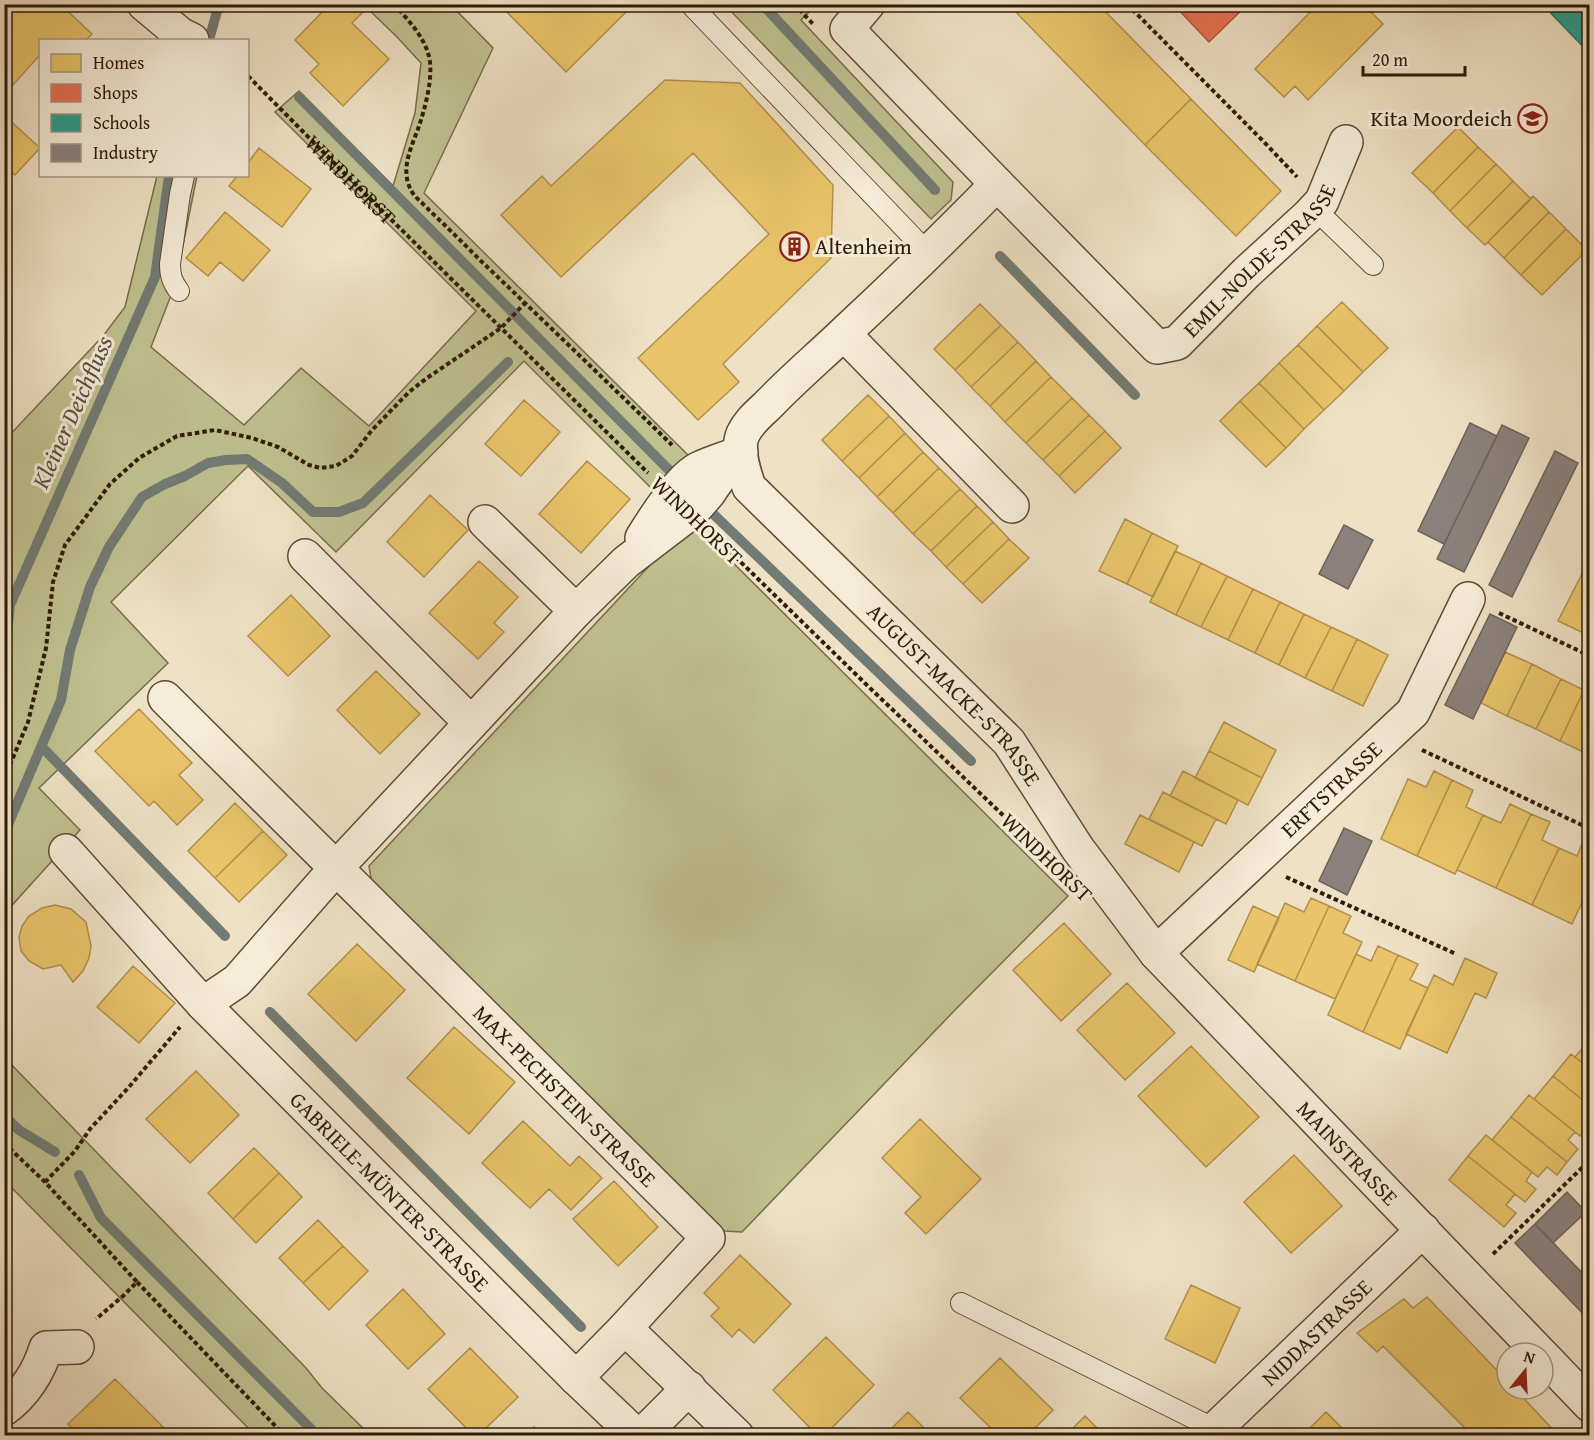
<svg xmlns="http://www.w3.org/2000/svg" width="1594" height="1440" viewBox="0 0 1594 1440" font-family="'Gentium Book Plus',serif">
<rect width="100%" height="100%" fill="#efe1c5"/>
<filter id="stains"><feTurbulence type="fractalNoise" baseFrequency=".00333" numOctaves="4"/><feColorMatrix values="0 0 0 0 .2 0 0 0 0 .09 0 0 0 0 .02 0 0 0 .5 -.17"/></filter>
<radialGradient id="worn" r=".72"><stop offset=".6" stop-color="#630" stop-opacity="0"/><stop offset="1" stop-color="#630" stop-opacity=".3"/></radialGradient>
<!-- green -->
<path fill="#c0c190" stroke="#786e4b" stroke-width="1.5" d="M 450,4 L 493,48 L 424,193 L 689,456 L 655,492 L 524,361 L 336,552 L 248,466 L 111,602 L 168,663 L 39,788 L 80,830 L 5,913 L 4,441 L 103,336 L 125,307 L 157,176 L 197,176 L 175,285 L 151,347 L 244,425 L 301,368 L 369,426 L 476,311 L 275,112 L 299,91 L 393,186 L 415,113 L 421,63 L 397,37 L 364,5 Z
M 725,5 L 812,5 L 814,7 L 801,20 L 953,182 L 951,200 L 931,219 Z
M 695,525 L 1068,896 L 955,1010 L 742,1232 L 725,1231 L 709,1225 L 372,884 L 369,866 L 667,547 Z
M 5,1058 L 306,1368 L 322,1388 L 370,1435 L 255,1435 L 5,1181 Z"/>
<!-- homes -->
<path fill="#e9c46a" stroke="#b1914c" stroke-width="1.5" d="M 7,4 L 60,4 L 92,34 L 86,40 L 40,40 L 40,55 L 11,87 L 4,81 L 4,8 Z
M 330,4 L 359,4 L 365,10 L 352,23 L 389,59 L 343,106 L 310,73 L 319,64 L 295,40 Z
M 499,4 L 634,4 L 566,72 Z
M 1008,4 L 1098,4 L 1191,99 L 1145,145 Z
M 1318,4 L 1363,4 L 1383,24 L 1308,100 L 1295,86 L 1284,97 L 1255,69 Z
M 665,80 L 740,83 L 833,185 L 831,258 L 723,364 L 739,382 L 698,420 L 638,358 L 769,234 L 693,153 L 561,277 L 501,215 L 542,176 L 551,186 Z
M 1191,99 L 1281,191 L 1236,236 L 1145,145 Z
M 4,115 L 40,148 L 15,175 L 4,166 Z
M 1458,127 L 1478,147 L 1433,193 L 1412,173 Z
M 1478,147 L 1496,164 L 1450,211 L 1433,193 Z
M 259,148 L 311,189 L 282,227 L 229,186 L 237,176 L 248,176 L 248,163 Z
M 1496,164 L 1513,181 L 1467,228 L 1450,211 Z
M 1513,181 L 1531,199 L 1485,245 L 1467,228 Z
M 1533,196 L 1549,212 L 1504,258 L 1488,242 Z
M 225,212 L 270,250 L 243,281 L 220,262 L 208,276 L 186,258 Z
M 1549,212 L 1566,229 L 1521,275 L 1504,258 Z
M 1566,229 L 1587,250 L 1542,295 L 1521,275 Z
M 1342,302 L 1388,348 L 1363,372 L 1317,326 Z
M 980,304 L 1001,325 L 955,370 L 934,349 Z
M 1001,325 L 1018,342 L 971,387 L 955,370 Z
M 1317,326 L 1363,372 L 1344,391 L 1298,345 Z
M 1018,342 L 1036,361 L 990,406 L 971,387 Z
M 1298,345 L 1344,391 L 1324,410 L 1279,363 Z
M 1036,361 L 1051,377 L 1005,422 L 990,406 Z
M 1279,363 L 1324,410 L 1304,429 L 1259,383 Z
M 1051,377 L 1072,398 L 1026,443 L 1005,422 Z
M 1259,383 L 1304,429 L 1286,448 L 1240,401 Z
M 868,395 L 889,416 L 842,461 L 822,440 Z
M 1072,398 L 1089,415 L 1043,460 L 1026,443 Z
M 524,400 L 560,432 L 521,476 L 485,444 Z
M 1240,401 L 1286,448 L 1266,467 L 1220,421 Z
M 1089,415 L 1105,431 L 1059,476 L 1043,460 Z
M 889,416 L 905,433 L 859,478 L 842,461 Z
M 1105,431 L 1121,448 L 1075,493 L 1059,476 Z
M 905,433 L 923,452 L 877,497 L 859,478 Z
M 923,452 L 939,468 L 893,513 L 877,497 Z
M 587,461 L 630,499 L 581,553 L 539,514 Z
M 939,468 L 960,489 L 913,534 L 893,513 Z
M 960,489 L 977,506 L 931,551 L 913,534 Z
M 430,495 L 468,530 L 424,577 L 387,542 Z
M 977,506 L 993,522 L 946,567 L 931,551 Z
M 1125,519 L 1152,533 L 1127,584 L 1099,571 Z
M 993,522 L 1009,539 L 963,584 L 946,567 Z
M 1152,533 L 1178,546 L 1153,597 L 1127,584 Z
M 1009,539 L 1029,558 L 982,603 L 963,584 Z
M 1175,551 L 1201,563 L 1176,615 L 1150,602 Z
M 479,561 L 518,597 L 494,623 L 504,632 L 478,659 L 429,613 Z
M 1201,563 L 1227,576 L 1201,627 L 1176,615 Z
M 1586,566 L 1590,568 L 1590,636 L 1558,621 Z
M 1227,576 L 1253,589 L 1228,640 L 1201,627 Z
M 1253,589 L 1280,602 L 1255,653 L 1228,640 Z
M 291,595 L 330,636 L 288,676 L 248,636 Z
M 1280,602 L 1304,614 L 1279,665 L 1255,653 Z
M 1304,614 L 1331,627 L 1305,678 L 1279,665 Z
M 1331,627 L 1357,639 L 1332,691 L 1305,678 Z
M 1357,639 L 1388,655 L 1363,706 L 1332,691 Z
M 1505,652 L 1532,664 L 1507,716 L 1481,703 Z
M 1532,664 L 1561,679 L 1536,729 L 1507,716 Z
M 376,671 L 420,714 L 380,754 L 337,710 Z
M 1561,679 L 1584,690 L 1560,741 L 1536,729 Z
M 1584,690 L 1590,692 L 1590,743 L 1585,753 L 1560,741 Z
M 139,709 L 192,763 L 179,775 L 203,800 L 177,825 L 154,801 L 149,806 L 95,751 Z
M 1224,722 L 1276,750 L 1262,778 L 1209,751 Z
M 1209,751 L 1262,778 L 1248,805 L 1195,778 Z
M 1183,771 L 1238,800 L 1226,824 L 1170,796 Z
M 1434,771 L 1452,780 L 1417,856 L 1381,839 L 1408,779 L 1426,787 Z
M 1452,780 L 1473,790 L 1466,807 L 1483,815 L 1455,874 L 1417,856 Z
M 1163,792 L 1216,819 L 1202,846 L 1149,819 Z
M 235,803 L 263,831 L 215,878 L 188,851 Z
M 1510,804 L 1531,814 L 1496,888 L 1457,870 L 1483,815 L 1501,823 Z
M 1531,814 L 1550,822 L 1542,840 L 1559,848 L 1532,905 L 1496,888 Z
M 1140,815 L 1194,842 L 1179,872 L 1125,844 Z
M 263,831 L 287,855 L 239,902 L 215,878 Z
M 1584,839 L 1590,842 L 1590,885 L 1572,924 L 1532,905 L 1559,848 L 1577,856 Z
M 1311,898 L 1329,906 L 1295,981 L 1257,964 L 1285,903 L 1304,912 Z
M 55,905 L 71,909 L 86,922 L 91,946 L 89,958 L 83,971 L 73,982 L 61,965 L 43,969 L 29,961 L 21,951 L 19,937 L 22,926 L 29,916 L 42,908 Z
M 1253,906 L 1279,918 L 1254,972 L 1228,960 Z
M 1329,906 L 1351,916 L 1343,933 L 1362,942 L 1335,999 L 1295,981 Z
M 1064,923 L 1111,974 L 1061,1021 L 1013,970 Z
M 357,944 L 405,990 L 356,1041 L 308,994 Z
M 1378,946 L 1398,955 L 1363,1032 L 1328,1015 L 1356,954 L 1371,961 Z
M 1398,955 L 1418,964 L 1410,980 L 1428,988 L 1400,1049 L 1363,1032 Z
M 1465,958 L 1497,973 L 1486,998 L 1475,993 L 1447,1053 L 1406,1034 L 1434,975 L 1453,985 Z
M 133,966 L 175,1003 L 139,1043 L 97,1007 Z
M 1127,983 L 1175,1033 L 1125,1080 L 1077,1030 Z
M 454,1027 L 515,1082 L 469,1134 L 407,1078 Z
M 1590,1040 L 1590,1069 L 1575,1057 Z
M 1191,1046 L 1259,1117 L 1206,1167 L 1138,1096 Z
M 1571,1054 L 1590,1069 L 1590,1106 L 1553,1076 Z
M 196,1071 L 239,1115 L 190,1163 L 146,1119 Z
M 1553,1076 L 1590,1106 L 1590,1129 L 1587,1127 L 1580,1136 L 1534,1099 Z
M 1529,1095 L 1575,1132 L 1568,1140 L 1578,1149 L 1567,1162 L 1511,1117 Z
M 1511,1117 L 1567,1162 L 1557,1175 L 1547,1167 L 1538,1177 L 1492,1140 Z
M 920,1119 L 981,1179 L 926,1234 L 905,1213 L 921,1197 L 882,1158 Z
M 523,1121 L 570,1166 L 579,1156 L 602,1178 L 571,1210 L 549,1189 L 530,1208 L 482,1163 Z
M 1486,1135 L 1532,1172 L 1526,1181 L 1536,1189 L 1525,1202 L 1468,1156 Z
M 254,1148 L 279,1173 L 233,1219 L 208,1193 Z
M 1294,1155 L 1342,1206 L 1291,1253 L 1244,1202 Z
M 1468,1156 L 1515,1194 L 1506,1205 L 1516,1213 L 1504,1227 L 1449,1180 Z
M 279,1173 L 302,1197 L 256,1243 L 233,1219 Z
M 614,1181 L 658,1227 L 618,1266 L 573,1219 Z
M 318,1220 L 343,1246 L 303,1283 L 279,1258 Z
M 343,1246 L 368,1271 L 329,1310 L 303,1283 Z
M 740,1255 L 791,1304 L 754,1343 L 739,1329 L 732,1337 L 711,1316 L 719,1308 L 704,1293 Z
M 1191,1285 L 1240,1308 L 1215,1363 L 1165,1339 Z
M 403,1289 L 445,1334 L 408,1369 L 366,1325 Z
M 1427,1297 L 1507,1381 L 1507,1389 L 1515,1389 L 1559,1436 L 1473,1436 L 1383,1346 L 1377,1352 L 1357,1333 L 1404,1299 L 1413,1308 Z
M 826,1337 L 874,1385 L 824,1436 L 818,1436 L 773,1390 Z
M 470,1348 L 518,1397 L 478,1436 L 474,1436 L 428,1389 Z
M 1000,1358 L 1053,1410 L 1027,1436 L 999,1436 L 960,1398 Z
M 115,1379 L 164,1428 L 157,1436 L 79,1436 L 68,1424 Z
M 908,1412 L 932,1436 L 884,1436 Z
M 1326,1412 L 1350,1436 L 1302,1436 Z
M 1085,1416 L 1105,1436 L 1065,1436 Z
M 534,1427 L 542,1436 L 526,1436 Z"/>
<!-- shops -->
<path fill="#e76f51" stroke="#b0563a" stroke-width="1.5" d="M 1173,4 L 1248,4 L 1209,42 Z"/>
<!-- schools -->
<path fill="#2a9d8f" stroke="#2c7666" stroke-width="1.5" d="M 1542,4 L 1590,4 L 1590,54 Z"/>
<!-- industry -->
<path fill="#8a817c" stroke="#6f6259" stroke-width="1.5" d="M 1470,423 L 1497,436 L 1444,544 L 1418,531 Z
M 1502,425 L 1529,438 L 1464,572 L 1437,559 Z
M 1555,451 L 1578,463 L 1512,597 L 1489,585 Z
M 1344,525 L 1373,540 L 1348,589 L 1319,574 Z
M 1490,614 L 1517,627 L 1473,719 L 1445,705 Z
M 1344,828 L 1372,841 L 1347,895 L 1319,881 Z
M 1567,1192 L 1586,1212 L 1553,1243 L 1535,1224 Z
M 1535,1224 L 1590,1281 L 1589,1320 L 1515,1243 Z"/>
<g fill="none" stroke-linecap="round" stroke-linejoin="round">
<!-- stream -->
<path stroke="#727b74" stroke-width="10" d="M 762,4 L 935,190
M 209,40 L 219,4
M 299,97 L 669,470
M 1000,256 L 1135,395
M 708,509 L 971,761
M 4,662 L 10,605 L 155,277 L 169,176
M 42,747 L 225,936
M 4,834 L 61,700 L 70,650 L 90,587 L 109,547 L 142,497 L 165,484 L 185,476 L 208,463 L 226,460 L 247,459 L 282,483 L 313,512 L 339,512 L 363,503 L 508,362
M 270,1012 L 581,1327
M 4,1116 L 19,1130 L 55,1152
M 79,1175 L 101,1218 L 318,1436"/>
<defs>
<path id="lane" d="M 690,4 L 928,253
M 1315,209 L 1373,265
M 179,291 C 172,282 170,275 170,264 L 180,194 L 184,176
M 961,1303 L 1215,1429"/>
<g id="street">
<path d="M 144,4 L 180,34 L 192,40"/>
<path id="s2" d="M 868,4 L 847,29 L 997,184 C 947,235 896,285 843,334 C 819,357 793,379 770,403 C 760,413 749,421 743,434 C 736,450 744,472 749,487 L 1009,742 L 1078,849 L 1156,953 L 1540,1353"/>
<path id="s3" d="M 997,184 L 1157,347 L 1177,343 L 1246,273 L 1308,216 L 1322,201 L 1346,142"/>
<path d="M 844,334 L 1012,506"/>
<path d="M 485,522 L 576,611"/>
<path d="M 642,538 C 653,520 680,478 698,469 C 710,463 724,459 737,454"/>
<path d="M 305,556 L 471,723"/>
<path id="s4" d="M 165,698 L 708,1238 L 625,1328"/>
<path id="s5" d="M 66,851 L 203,1004 L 576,1378 L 625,1328 L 737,1436"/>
<path id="s6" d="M 1156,953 L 1413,712 L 1468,599"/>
<path d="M 203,1004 L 237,981 L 336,868 L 576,611 L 626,562 L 694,510 L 708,494 L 721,475 L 741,452"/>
<path d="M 1543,1356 L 1590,1405"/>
<path d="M 576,1378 L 637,1436"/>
<path d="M 4,1409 C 24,1395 39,1371 46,1348 L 77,1347"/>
<path d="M 641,1436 L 689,1388"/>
<path id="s7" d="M 1208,1436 L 1423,1230"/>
</g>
</defs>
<!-- lane casing -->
<use href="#lane" stroke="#5f4c36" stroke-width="22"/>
<!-- street casing -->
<use href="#street" stroke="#5f4c36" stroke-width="36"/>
<!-- path -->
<g stroke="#2f1b06" stroke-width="4" stroke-dasharray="4.5 3" stroke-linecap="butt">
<path d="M 394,4 C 407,19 422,34 428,53 C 435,73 425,109 418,129 C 411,148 400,170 411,190 C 414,197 424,204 429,210 C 447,227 464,244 481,261 C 545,322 609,384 672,445"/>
<path d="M 794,4 L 814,25"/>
<path d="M 1127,4 L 1266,144 L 1297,177"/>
<path id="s1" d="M 248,76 L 342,171 L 648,473"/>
<path d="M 714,536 L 872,690 L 1030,841"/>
<path d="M 1499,613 L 1590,656"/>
<path d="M 1422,750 L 1586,827"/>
<path d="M 4,779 L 28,722 L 46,648 L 53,582 L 65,545 L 110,484 L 139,458 L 177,436 L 215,430 L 252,438 L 278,447 L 309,465 L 320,468 L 336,466 L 352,456 L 372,430 L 409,392 L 427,378 L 501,328 L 525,303"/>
<path d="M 1286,877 L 1456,954"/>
<path d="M 4,1143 L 45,1182 L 137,1282 L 123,1296 L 96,1319"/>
<path d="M 45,1182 L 75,1151 L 90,1129 L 129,1087 L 180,1027"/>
<path d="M 1493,1254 L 1590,1160"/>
<path d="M 137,1282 L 285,1436"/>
</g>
<!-- lane -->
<use href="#lane" stroke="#f5ecd9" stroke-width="20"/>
<!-- street -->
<use href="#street" stroke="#f5ecd9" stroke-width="33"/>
</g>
<!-- icons -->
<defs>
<symbol id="school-ring" viewBox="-11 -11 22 22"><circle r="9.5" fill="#f5ecd9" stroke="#8f2418" stroke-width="1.5"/><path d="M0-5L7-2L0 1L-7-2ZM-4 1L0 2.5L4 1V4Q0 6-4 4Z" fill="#8f2418"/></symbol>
<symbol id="building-ring" viewBox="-11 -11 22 22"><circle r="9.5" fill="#f5ecd9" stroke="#8f2418" stroke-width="1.5"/><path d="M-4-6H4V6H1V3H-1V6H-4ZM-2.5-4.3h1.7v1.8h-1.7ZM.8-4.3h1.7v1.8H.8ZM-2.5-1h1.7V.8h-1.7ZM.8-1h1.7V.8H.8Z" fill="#8f2418"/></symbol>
</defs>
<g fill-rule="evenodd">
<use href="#school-ring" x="1516" y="102" width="33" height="33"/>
<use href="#building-ring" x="778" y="230" width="33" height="33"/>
</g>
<g text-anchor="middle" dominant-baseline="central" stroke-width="6" stroke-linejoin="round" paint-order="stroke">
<!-- poi labels -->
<g font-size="22" fill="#2f1b06" stroke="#f5ecd9" text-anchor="end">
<text x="1512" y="118">Kita Moordeich</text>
<text x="815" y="246" text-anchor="start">Altenheim</text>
</g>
<!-- street labels -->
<g font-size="22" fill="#2f1b06" stroke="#f5ecd9">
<text stroke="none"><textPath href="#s1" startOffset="146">WINDHORST</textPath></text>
<text stroke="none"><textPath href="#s3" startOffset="366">EMIL-NOLDE-STRASSE</textPath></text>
<text transform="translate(697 520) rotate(44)">WINDHORST</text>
<text stroke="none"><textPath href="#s2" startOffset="952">AUGUST-MACKE-STRASSE</textPath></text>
<text stroke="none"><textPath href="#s6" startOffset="240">ERFTSTRASSE</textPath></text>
<text transform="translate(1047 857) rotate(44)">WINDHORST</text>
<text stroke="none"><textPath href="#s4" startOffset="564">MAX-PECHSTEIN-STRASSE</textPath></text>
<text stroke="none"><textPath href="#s2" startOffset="1558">MAINSTRASSE</textPath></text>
<text stroke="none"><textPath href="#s5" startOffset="470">GABRIELE-MÜNTER-STRASSE</textPath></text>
<text stroke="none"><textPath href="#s7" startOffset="150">NIDDASTRASSE</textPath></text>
</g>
<!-- water labels -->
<g font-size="24" font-style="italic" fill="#565346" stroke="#f5ecd9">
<text transform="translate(72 412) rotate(-66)">Kleiner Deichfluss</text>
</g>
</g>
<!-- margin -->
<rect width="1594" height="1440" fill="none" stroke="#efe1c5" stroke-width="24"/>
<rect x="6" y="6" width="1582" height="1428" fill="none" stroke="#2f1b06" stroke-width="3"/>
<rect x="12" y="12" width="1570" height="1416" fill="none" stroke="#2f1b06" stroke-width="1.5"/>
<!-- legend -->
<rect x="39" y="39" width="210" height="138" fill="#f5ecd9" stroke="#a69885" stroke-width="1.5"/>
<rect x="51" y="54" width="30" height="18" fill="#e9c46a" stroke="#a69885" stroke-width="1.5"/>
<text x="93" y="69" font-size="18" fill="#2f1b06">Homes</text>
<rect x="51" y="84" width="30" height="18" fill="#e76f51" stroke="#a69885" stroke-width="1.5"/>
<text x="93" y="99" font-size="18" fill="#2f1b06">Shops</text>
<rect x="51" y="114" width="30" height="18" fill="#2a9d8f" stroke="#a69885" stroke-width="1.5"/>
<text x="93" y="129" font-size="18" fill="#2f1b06">Schools</text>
<rect x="51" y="144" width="30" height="18" fill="#8a817c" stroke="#a69885" stroke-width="1.5"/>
<text x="93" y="159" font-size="18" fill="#2f1b06">Industry</text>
<!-- north arrow -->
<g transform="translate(1525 1371) rotate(18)"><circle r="28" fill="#f5ecd9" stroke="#a69885" stroke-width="1.5"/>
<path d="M0-4.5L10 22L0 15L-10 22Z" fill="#8f2418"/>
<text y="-9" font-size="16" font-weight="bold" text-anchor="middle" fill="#2f1b06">N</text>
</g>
<!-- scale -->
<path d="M1363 66v9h102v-9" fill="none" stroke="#2f1b06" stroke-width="3"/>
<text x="1372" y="66" font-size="18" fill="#2f1b06" stroke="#f5ecd9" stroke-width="4.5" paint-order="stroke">20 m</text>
<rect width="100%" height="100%" filter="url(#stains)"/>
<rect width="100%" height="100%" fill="url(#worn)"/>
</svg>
